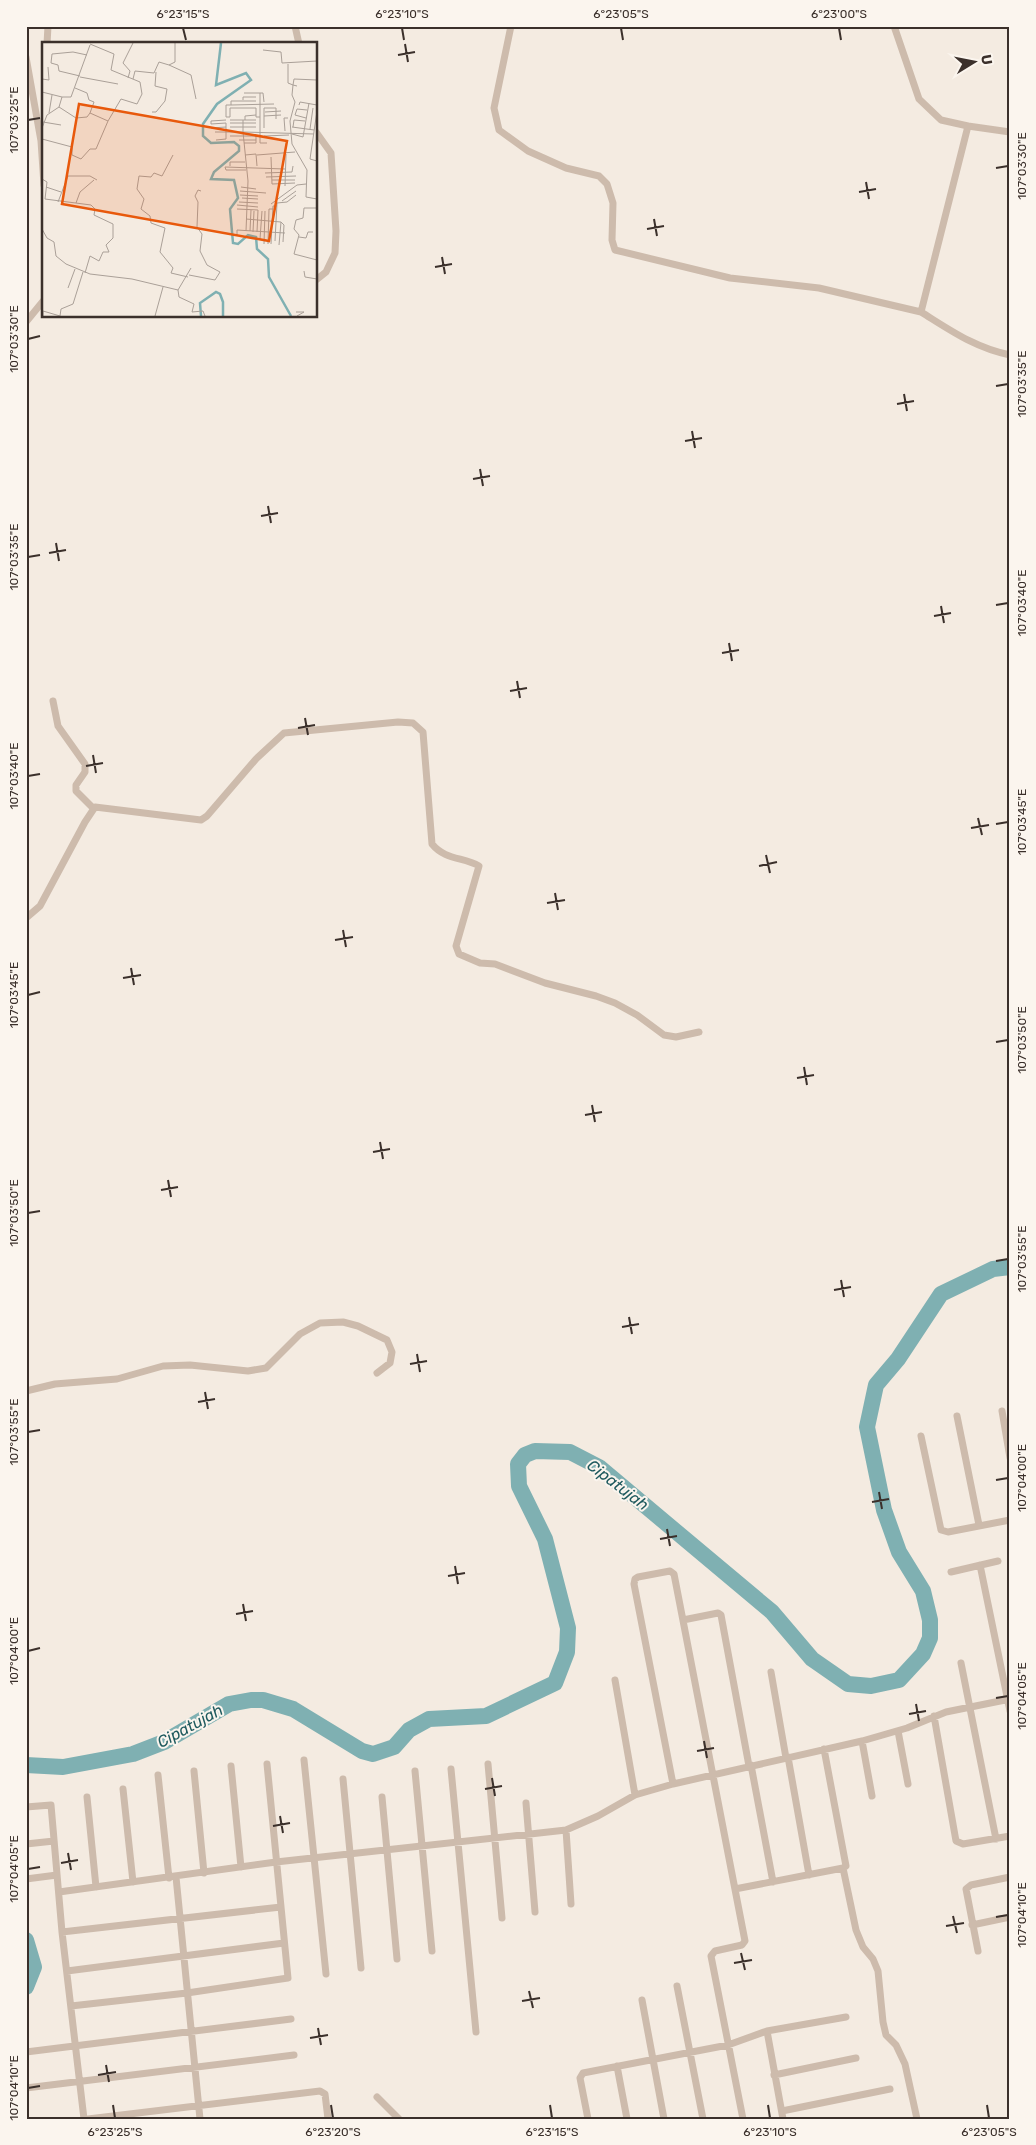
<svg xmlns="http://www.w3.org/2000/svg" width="1036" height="2145" viewBox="0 0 1036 2145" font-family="Rubik,sans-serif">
<rect width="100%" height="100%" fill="#f4ebe1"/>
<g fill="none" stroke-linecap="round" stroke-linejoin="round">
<!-- river -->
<path stroke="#7fb0b2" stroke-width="16" d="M 26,1765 L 63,1767 L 133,1754 L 164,1742 L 229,1704 L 251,1700 L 263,1700 L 293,1709 L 362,1751 L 373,1754 L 394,1747 L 409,1730 L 429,1719 L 486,1716 L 555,1683 L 567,1652 L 568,1628 L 545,1539 L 519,1486 L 518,1464 L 525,1455 L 535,1451 L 570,1452 L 599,1467 L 772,1612 L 812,1659 L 848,1684 L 871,1686 L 899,1680 L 923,1654 L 930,1638 L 930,1620 L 923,1591 L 899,1552 L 884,1510 L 867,1427 L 876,1385 L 898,1359 L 941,1294 L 993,1269 L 1010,1267
M 26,1940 L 34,1967 L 26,1987"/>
<!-- minor -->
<path stroke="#cdbbac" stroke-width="7" d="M 295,26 L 299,44
M 511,26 L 494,108 L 499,130 L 528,151 L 566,168 L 599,176 L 607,184 L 613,203 L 612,240 L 615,250 L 730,278 L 819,288 L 921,312 L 968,126 L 941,120 L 919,99 L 894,26
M 47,44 L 48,26
M 26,57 L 41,141 L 44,185
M 968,126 L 1010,132
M 316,132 L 331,153 L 336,231 L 335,253 L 326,272 L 316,280
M 921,312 C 950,330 975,348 1010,355
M 26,322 L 44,300
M 53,701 L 58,726 L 85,764 L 85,772 L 76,785 L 76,791 L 93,808
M 26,918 L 40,906 L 85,822 L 95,807 L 201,820 L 207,816 L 256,759 L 284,733 L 398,722 L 413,723 L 423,732 L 432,844 C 445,860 463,857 479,866 L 456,946 L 459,954 L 480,963 L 495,964 L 545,983 L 596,996 L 615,1003 L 637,1015 L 664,1035 L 676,1037 L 699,1032
M 26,1391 L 55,1384 L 117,1379 L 163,1366 L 190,1365 L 248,1371 L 266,1368 L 300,1334 L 320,1323 L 343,1322 L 358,1326 L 387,1340 L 392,1352 L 390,1363 L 377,1373
M 1002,1411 L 1010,1458
M 957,1416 L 979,1525
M 921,1436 L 941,1530 L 948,1532 L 1010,1520
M 980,1565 L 1010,1711
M 951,1572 L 998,1561
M 683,1620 L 718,1613 L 721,1615 L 749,1766
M 961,1663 L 996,1839
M 771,1672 L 786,1758
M 615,1680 L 635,1795
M 934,1716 L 956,1841 L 963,1844 L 1010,1836
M 898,1731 L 908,1784
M 862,1741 L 872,1796
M 788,1757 L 809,1875
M 304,1760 L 326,1974
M 488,1764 L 502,1918
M 751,1765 L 773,1882
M 231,1766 L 241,1867
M 451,1769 L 476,2032
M 194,1771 L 204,1873
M 415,1771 L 432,1951
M 158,1775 L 169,1878
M 343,1779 L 361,1968
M 673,1784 L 634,1584 L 635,1579 L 638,1577 L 670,1571 L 674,1574 L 745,1941 L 742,1945 L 715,1951 L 711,1956 L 743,2119
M 123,1789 L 133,1882
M 87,1797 L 96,1887
M 382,1797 L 397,1959
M 526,1803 L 535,1912
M 26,1807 L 51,1805 L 62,1932 L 84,2119
M 566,1830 L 571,1904
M 26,1844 L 54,1841
M 843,1868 L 856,1930 L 863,1947 L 873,1959 L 878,1971 L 883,2022 L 886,2035 L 896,2045 L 905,2064 L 917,2119
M 176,1877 L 200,2119
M 26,1879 L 57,1875
M 735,1889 L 843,1868 L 846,1866 L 824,1749
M 59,1892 L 276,1862 L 566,1830 L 598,1816 L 635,1795 L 673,1784 L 862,1741 L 907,1728 L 946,1712 L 1010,1699
M 972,1925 L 1010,1917
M 62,1932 L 281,1907
M 978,1951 L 966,1889 L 971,1885 L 1010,1877
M 67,1971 L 284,1943
M 677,1986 L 703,2119
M 642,2000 L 664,2119
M 71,2006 L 187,1993 L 288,1978 L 267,1764
M 767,2031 L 783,2119
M 26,2052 L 291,2019
M 617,2066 L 627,2119
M 774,2075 L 856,2058
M 26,2088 L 294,2055
M 377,2097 L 399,2119
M 782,2111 L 890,2089
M 88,2119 L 320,2091 L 325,2094 L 328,2119
M 588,2119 L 580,2078 L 583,2073 L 728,2045 L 767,2031 L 846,2017"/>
</g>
<!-- ticks -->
<path fill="none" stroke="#3b302b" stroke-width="2" d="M 183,28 L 186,40M 402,28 L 404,40M 621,28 L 623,40M 839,28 L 841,40M 405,44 L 408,62M 398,55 L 415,52M 28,120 L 40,118M 996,168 L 1008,166M 866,182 L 869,199M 859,192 L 876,189M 654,219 L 657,236M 647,229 L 664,226M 442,257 L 445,274M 435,267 L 452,264M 28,339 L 40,336M 996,386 L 1008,384M 904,394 L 907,411M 897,404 L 914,401M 692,431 L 695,448M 685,441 L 702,438M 480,469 L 483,486M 473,479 L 490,476M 268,506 L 271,523M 261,516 L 278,513M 56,543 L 59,561M 49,553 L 66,550M 28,557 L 40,555M 996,605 L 1008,603M 941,606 L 944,623M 934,616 L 951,613M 729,643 L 732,661M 722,653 L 739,650M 517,681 L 520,698M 510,691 L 527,688M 305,718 L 308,735M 298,728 L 315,725M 93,755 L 96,773M 86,766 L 103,763M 28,776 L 40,774M 978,818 L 982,835M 996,824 L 1008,822M 971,828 L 989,825M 766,855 L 770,873M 759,866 L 777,862M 555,893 L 558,910M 547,903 L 565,900M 343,930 L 346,947M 335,940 L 353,937M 131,968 L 134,985M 123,978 L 141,975M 28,995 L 40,992M 996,1042 L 1008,1040M 804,1067 L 807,1085M 797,1078 L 814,1075M 592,1105 L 595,1122M 585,1115 L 602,1112M 380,1142 L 383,1159M 373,1152 L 390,1149M 168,1180 L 171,1197M 161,1190 L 178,1187M 28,1213 L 40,1211M 996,1261 L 1008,1259M 841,1280 L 844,1297M 834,1290 L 851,1287M 629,1317 L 632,1334M 622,1327 L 639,1324M 417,1354 L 420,1372M 410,1364 L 427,1361M 205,1392 L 208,1409M 198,1402 L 215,1399M 28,1432 L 40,1430M 996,1480 L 1008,1478M 879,1492 L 882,1509M 872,1502 L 889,1499M 667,1529 L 670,1546M 660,1539 L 677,1536M 455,1566 L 458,1584M 448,1576 L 465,1573M 243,1604 L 246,1621M 236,1614 L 253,1611M 28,1651 L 40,1648M 996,1698 L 1008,1696M 916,1704 L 919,1721M 909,1714 L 926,1711M 704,1741 L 707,1758M 697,1751 L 714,1748M 492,1778 L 495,1796M 485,1789 L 502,1786M 280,1816 L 283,1833M 273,1826 L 290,1823M 68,1853 L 71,1870M 61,1863 L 78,1860M 28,1869 L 40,1867M 953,1916 L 957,1933M 996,1917 L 1008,1915M 946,1926 L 964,1923M 741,1953 L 745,1970M 734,1963 L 752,1960M 529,1991 L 533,2008M 522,2001 L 540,1998M 318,2028 L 321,2045M 310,2038 L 328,2035M 106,2065 L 109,2082M 98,2075 L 116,2072M 28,2088 L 40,2086M 113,2105 L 115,2118M 331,2105 L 333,2118M 550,2105 L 552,2118M 768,2105 L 770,2118M 987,2105 L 989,2118"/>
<g text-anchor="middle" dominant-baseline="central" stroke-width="4" stroke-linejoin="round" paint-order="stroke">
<!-- water labels -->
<g font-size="16" font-style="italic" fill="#1f5a5e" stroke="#fbf5ee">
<text transform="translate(618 1485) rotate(37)">Cipatujah</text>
<text transform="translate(190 1726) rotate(-29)">Cipatujah</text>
</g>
</g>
<!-- overview -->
<g transform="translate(42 42)">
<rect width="275" height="275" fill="#f4ebe1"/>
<path fill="none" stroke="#7fb0b2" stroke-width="2.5" d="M 179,1 L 174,43 L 204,31 L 209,38 L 175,62 L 161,82 L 161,94 L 169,101 L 192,100 L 197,104 L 197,109 L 172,130 L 169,137 L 192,138 L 196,156 L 188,167 L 191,201 L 196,202 L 206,193 L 214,195 L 215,207 L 226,217 L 227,235 L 249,274M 159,274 L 158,261 L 174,250 L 178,252 L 181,260 L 181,274"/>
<path fill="none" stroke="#aaa098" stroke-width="1" d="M 48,2 L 72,12 L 69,28 L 98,40 L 100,52 L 95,62 L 79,57 L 66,79M 221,8 L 239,10 L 240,21 L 275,19M 246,22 L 246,41 L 251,43 L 250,53 L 253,60 L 248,79 L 250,102 L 265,128 L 264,155 L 275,157M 127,23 L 149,33 L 154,57M 38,34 L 17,29 L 16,23 L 9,21 L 10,12 L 31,10 L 45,13M 38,35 L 76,42M 86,36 L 88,29 L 81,21 L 91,1M 0,37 L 7,38 L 6,25M 91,37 L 93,29 L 112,31 L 117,20 L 127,23 L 133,20 L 133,1M 255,44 L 251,43 L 252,37 L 275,38M 33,46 L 45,51 L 47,58 L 52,60 L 48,71M 0,50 L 20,55M 202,51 L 221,51 L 222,60M 218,51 L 218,101 L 225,101M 201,58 L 201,55 L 214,55M 214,59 L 189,59 L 189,63 L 232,62M 189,63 L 184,63 L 184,75 L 188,75 L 188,66 L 214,66 L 214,75 L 218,75M 257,63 L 258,60 L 275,63M 275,69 L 268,117 L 275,119M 110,70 L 114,70 L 123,59 L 125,47 L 113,44 L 114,30M 223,70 L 239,69M 7,71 L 10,53M 222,74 L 239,73M 264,76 L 253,73 L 255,67 L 265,68M 188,78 L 214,78M 203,78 L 203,74 L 214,73M 1,80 L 19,83M 188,81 L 214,81M 184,85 L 184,81 L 169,82 L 169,79 L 184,78M 188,85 L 214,85M 250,85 L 272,88M 251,85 L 252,78 L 263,79M 0,86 L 5,73 L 17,65 L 20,55 L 29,55 L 48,3M 169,86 L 184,85 L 184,97 L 174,98M 222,86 L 222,66 L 234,66 L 234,77M 268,87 L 271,66M 243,89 L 242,76 L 246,76M 173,90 L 201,90 L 201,78M 250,92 L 261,95 L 267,61M 188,94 L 214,94M 222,94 L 247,93M 0,97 L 30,105 L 30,113 L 39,117 L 48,107 L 54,107 L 66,79 L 48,71 L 45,75 L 34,76 L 17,65M 197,98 L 214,98M 202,101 L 214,101 L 214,94M 131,113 L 120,134 L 112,131 L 109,135 L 97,134 L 95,147 L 102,157 L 99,167 L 108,174 L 109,181 L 123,186 L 118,210 L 131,226 L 129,231 L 146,235M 203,113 L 214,112 L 215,124M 215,113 L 253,110M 229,115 L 230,142 L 253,141M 188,124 L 188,120 L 203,120M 204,128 L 184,128 L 183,125 L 243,127M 223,131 L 250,130 L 251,124M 224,135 L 254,134M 0,137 L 5,140 L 3,157 L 49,163 L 53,167 L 52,173 L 71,182 L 71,196 L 64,203 L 67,210 L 61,210 L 57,219 L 48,214 L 43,231M 230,138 L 253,138M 243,144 L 244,112M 4,145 L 19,150M 199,145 L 214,147M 198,149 L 224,151M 198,153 L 216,154M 200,156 L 216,157M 240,159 L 254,149M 16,160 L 26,134 L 48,134 L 55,138M 197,160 L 216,161M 34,161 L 38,150 L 52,138M 229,162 L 255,143 L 264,142M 195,163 L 216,165M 275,166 L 262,166 L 261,176 L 254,178 L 252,187 L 257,193 L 252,212 L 275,218M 195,167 L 216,168 L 215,190M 204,177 L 239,180 L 237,203M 239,180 L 242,183 L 241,200M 0,187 L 5,196 L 12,200 L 14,214 L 24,222 L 48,232 L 90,237 L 136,248 L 137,255 L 152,262 L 150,270 L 161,269 L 163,274M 204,189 L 206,139 L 201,90 L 272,92M 208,189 L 209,168M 211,190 L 212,169M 195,194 L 195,188 L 243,191M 257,195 L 264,196 L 266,190 L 271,190M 218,197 L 220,169M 233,199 L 235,161 L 245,160 L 254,153M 222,202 L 223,169M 226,202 L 227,167 L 231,167M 229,202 L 231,164 L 235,164M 262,229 L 263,235 L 275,237M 147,233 L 173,238 L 178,230 L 165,223 L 158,209 L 160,192 L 155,185 L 156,160 L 153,154 L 156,148 L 159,149M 26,246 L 33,227M 136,248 L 149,226M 254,270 L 262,270 L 255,274M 1,274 L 1,269 L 18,274M 18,274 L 19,267 L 31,262 L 41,230M 113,274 L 121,245"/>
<path fill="#e8590c" fill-opacity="0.15" stroke="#e8590c" stroke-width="2.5" d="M 37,62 L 245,99 L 227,199 L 20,162 Z"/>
<rect width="275" height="275" fill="none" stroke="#3b302b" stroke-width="2.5"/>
</g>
<!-- border -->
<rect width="1036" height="2145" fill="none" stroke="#fbf5ee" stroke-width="55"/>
<!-- north arrow -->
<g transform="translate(974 62) rotate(80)" stroke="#fbf5ee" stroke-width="4" paint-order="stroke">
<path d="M0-4L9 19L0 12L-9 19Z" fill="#3b302b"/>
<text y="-8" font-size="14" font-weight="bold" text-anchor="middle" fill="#3b302b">U</text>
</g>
<rect x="28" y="28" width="980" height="2090" fill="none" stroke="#3b302b" stroke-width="2"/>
<g font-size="12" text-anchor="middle" fill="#3b302b">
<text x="183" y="18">6°23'15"S</text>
<text x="402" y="18">6°23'10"S</text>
<text x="621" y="18">6°23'05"S</text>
<text x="839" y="18">6°23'00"S</text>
<text transform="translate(14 120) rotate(-90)" y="4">107°03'25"E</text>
<text transform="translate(1022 166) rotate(-90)" y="4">107°03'30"E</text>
<text transform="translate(14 339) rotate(-90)" y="4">107°03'30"E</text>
<text transform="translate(1022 384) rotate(-90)" y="4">107°03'35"E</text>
<text transform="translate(14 557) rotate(-90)" y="4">107°03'35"E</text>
<text transform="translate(1022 603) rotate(-90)" y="4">107°03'40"E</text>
<text transform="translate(14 776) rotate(-90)" y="4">107°03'40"E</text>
<text transform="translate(1022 822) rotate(-90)" y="4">107°03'45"E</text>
<text transform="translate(14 995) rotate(-90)" y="4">107°03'45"E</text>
<text transform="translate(1022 1040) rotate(-90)" y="4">107°03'50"E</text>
<text transform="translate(14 1213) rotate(-90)" y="4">107°03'50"E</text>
<text transform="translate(1022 1259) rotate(-90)" y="4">107°03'55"E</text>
<text transform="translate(14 1432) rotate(-90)" y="4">107°03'55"E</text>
<text transform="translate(1022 1478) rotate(-90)" y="4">107°04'00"E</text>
<text transform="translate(14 1651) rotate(-90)" y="4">107°04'00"E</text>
<text transform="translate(1022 1696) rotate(-90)" y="4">107°04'05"E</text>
<text transform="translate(14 1869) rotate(-90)" y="4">107°04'05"E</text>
<text transform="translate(1022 1915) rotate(-90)" y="4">107°04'10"E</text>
<text transform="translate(14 2088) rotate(-90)" y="4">107°04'10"E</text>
<text x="115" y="2136">6°23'25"S</text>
<text x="333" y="2136">6°23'20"S</text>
<text x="552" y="2136">6°23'15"S</text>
<text x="770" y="2136">6°23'10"S</text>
<text x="989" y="2136">6°23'05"S</text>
</g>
</svg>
